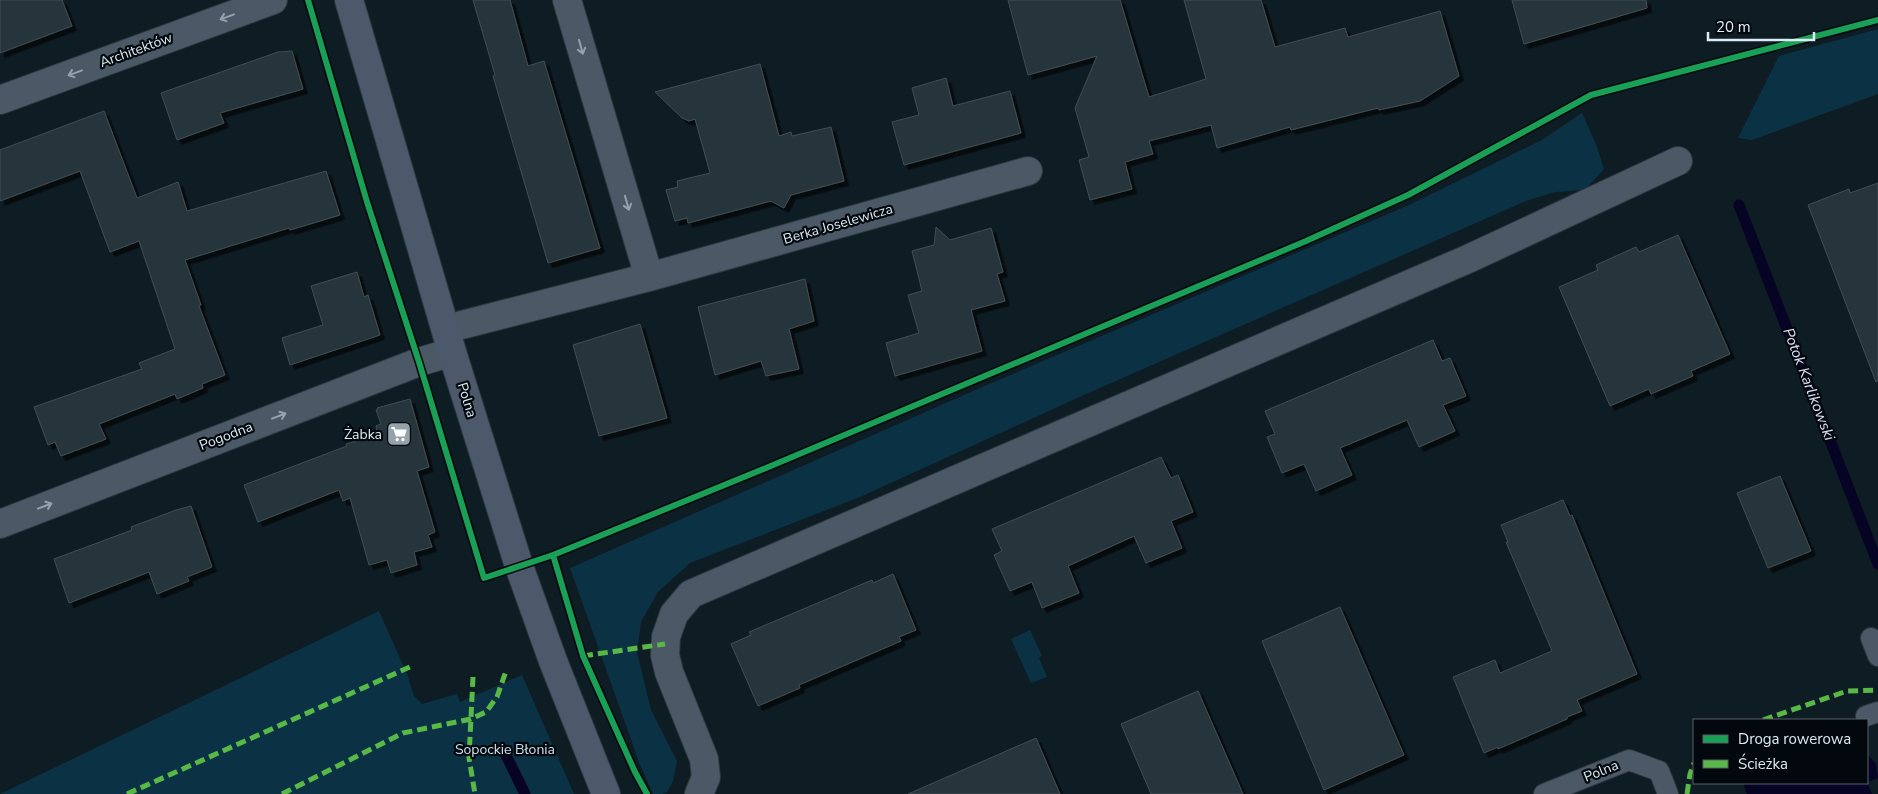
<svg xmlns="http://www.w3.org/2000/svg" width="1878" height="794" viewBox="0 0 1878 794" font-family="'Nunito Sans',sans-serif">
<defs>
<filter id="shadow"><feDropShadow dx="4.5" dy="4.5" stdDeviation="0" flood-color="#0009"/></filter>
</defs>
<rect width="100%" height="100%" fill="#0e1c24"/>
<!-- green -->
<path fill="#0b3244" d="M 1878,29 L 1878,94 L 1752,140 L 1738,138 L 1779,56 Z
M 1582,113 L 1596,144 L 1604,169 L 1585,190 L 1555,192 L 1526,201 L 1086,394 L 860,497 L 690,563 L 658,592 L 641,622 L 637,652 L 651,710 L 677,761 L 673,781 L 667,792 L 662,794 L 653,794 L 639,762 L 570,568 L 989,384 L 1409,205 L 1540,141 Z
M 379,611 L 407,674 L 414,696 L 422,704 L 457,694 L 460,702 L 522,675 L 574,794 L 0,794 Z
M 1030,630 L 1042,656 L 1039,658 L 1047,677 L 1031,683 L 1011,639 Z"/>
<!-- water -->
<path fill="#070325" d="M 1867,754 L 1876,764 L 1878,778 L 1867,782 L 1872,794 L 1747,794 L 1743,783 L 1867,783 Z"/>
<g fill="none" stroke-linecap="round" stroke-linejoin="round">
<!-- stream -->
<path stroke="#070325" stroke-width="11" d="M 1739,205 L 1878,564
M 503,749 L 525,794"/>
</g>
<!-- building -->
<path fill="#26353a" stroke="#414e52" filter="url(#shadow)" d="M 0,0 L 62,0 L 72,26 L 0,53 Z
M 473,0 L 510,0 L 528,66 L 544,61 L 600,248 L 548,263 L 493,76 L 495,75 Z
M 1008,0 L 1120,0 L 1149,97 L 1206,79 L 1184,0 L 1261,0 L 1275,47 L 1345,28 L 1348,37 L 1440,11 L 1459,76 L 1420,101 L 1379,110 L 1378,108 L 1291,130 L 1290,127 L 1217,148 L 1211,125 L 1149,141 L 1153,154 L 1125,162 L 1132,189 L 1090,200 L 1079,160 L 1089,157 L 1075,108 L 1097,56 L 1028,75 Z
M 1512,0 L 1646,0 L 1647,8 L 1524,44 Z
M 292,51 L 303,89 L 220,113 L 224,123 L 177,140 L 161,93 L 278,52 Z
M 760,64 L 779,136 L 791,132 L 792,136 L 831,127 L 844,181 L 791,195 L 784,208 L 771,201 L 688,223 L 687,218 L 675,221 L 666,190 L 678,187 L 677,181 L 710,173 L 695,119 L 689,121 L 682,118 L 655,92 Z
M 946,78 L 953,106 L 1010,91 L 1021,133 L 904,165 L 892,122 L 919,115 L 912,88 Z
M 104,111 L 137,198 L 178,182 L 187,211 L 326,171 L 340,215 L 290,230 L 289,228 L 185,260 L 201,305 L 199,306 L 225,375 L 202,384 L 203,388 L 177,399 L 175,394 L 99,424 L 106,439 L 61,456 L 55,442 L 48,445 L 34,407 L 142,369 L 139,363 L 175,349 L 139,241 L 110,252 L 80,171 L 0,201 L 0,150 Z
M 1878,183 L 1878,381 L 1876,382 L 1808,205 L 1849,189 L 1850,193 Z
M 936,227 L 950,240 L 991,228 L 1003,272 L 997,274 L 1005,301 L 971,310 L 982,351 L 895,376 L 886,343 L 919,333 L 908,295 L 922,291 L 912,251 L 934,245 Z
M 1678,235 L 1730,354 L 1691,371 L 1693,376 L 1651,394 L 1649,389 L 1610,406 L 1559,287 L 1598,270 L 1596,265 L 1636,247 L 1639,252 Z
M 357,272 L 364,297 L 368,295 L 380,335 L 290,365 L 282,338 L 323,325 L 311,286 Z
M 805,279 L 814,321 L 789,329 L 799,369 L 766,376 L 761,361 L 715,375 L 698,307 Z
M 640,324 L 667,418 L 599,436 L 573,345 Z
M 1433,340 L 1442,361 L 1450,358 L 1466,396 L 1443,405 L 1455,431 L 1419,447 L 1407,420 L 1340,448 L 1352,475 L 1316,491 L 1304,464 L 1282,473 L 1267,437 L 1275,434 L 1265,411 Z
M 410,399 L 429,467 L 417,471 L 435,532 L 428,535 L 432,547 L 414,552 L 417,565 L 391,573 L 387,560 L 369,565 L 350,498 L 343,501 L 339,490 L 258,522 L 244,485 L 347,446 L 346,444 L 378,435 L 376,426 L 381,424 L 376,410 L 378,410 L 377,408 Z
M 1161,457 L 1171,478 L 1178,475 L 1193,512 L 1171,521 L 1182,548 L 1146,563 L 1134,536 L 1068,566 L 1079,593 L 1042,608 L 1032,582 L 1010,591 L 994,555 L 1002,551 L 992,529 Z
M 1780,476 L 1811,551 L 1768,568 L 1737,493 Z
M 1563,500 L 1570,516 L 1572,515 L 1637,674 L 1577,700 L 1582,711 L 1567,717 L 1567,719 L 1498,749 L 1498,747 L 1484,753 L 1453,677 L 1495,660 L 1500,673 L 1552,651 L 1506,542 L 1508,542 L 1501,525 Z
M 191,506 L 212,567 L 187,577 L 189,581 L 157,594 L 149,572 L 69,603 L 54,559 L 132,530 L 131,527 L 176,510 Z
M 893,574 L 916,630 L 899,637 L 901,641 L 799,685 L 800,688 L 758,706 L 731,644 L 751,635 L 749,632 L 872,580 L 873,583 Z
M 1340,607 L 1404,755 L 1324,790 L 1262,641 Z
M 1198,691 L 1243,794 L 1151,794 L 1121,724 Z
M 1036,738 L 1060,794 L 908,794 Z"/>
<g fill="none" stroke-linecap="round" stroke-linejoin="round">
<defs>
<path id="lane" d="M 1871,638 L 1878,656
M 1866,716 L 1878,712
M 1544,794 L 1629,760 L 1659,771 L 1668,794"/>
<path id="street" d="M 567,0 L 649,277
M 0,100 L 273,0
M 446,329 L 649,277 L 1028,171
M 0,524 L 419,362 L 452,352
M 699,794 L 706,777 L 704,759 L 669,672 L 665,655 L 666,637 L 674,614 L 691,594 L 1468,259 L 1678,161"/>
<path id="secondary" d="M 349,0 L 452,352 L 519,566 L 553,661 L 606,794"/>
</defs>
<!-- lane casing -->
<use href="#lane" stroke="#2d383f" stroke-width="22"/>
<!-- street casing -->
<use href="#street" stroke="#2d383f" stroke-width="30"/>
<!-- secondary casing -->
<use href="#secondary" stroke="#2d383f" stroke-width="30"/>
<!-- lane -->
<use href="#lane" stroke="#4b5866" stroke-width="20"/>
<!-- street -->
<use href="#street" stroke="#4b5866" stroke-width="28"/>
<!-- secondary -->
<use href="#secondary" stroke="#4b596a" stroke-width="28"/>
<!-- quiet -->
<path stroke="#58b947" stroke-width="5" stroke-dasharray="10 5" stroke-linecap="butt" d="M 583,656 L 665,644
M 473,677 L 469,758 L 475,794
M 1763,720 L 1847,691 L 1878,690
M 127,794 L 412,666
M 282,794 L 403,733 L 471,719 L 486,712 L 497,697 L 506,671
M 1687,794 L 1690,774 L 1694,763"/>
<defs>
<path id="cycleway" d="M 308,0 L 367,202 L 419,362 L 484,578 L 553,555 L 766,468 L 1306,241 L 1408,195 L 1591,95 L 1878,20
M 553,555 L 583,656 L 635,772 L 647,794"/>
</defs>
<!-- cycleway casing -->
<use href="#cycleway" stroke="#02080d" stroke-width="9"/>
<!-- cycleway -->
<use href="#cycleway" stroke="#1a9f57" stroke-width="6"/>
</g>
<!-- one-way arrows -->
<defs><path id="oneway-shaft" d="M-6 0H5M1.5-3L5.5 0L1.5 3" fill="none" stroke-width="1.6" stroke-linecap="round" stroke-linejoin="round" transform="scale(1.25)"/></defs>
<g stroke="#94a2ad">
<use href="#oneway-shaft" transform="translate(227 17) rotate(160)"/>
<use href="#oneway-shaft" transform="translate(581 47) rotate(74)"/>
<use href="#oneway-shaft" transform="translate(75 73) rotate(160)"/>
<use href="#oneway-shaft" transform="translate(627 203) rotate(74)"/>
<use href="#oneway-shaft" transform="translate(279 416) rotate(-21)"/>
<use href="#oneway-shaft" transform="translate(45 506) rotate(-21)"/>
</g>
<!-- icons -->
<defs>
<symbol id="supermarket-square" viewBox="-11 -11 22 22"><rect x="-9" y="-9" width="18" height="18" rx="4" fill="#94a3ab" stroke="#02080d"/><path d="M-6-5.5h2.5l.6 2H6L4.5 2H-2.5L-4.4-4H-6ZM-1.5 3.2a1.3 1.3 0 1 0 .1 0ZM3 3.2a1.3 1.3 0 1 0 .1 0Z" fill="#fff"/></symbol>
</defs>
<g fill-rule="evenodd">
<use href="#supermarket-square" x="385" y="420" width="28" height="28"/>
</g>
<g text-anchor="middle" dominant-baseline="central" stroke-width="4.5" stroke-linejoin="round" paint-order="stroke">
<!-- street labels -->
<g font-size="14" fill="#dcebf4" stroke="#02080d">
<text transform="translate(136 50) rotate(-20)">Architektów</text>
<text transform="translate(838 224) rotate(-16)">Berka Joselewicza</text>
<text transform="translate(467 400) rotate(73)">Polna</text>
<text transform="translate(226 436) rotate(-21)">Pogodna</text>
<text transform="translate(1601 771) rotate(-22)">Polna</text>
</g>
<!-- poi labels -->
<g font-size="14" fill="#dcebf4" stroke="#02080d" text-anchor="end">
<text x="382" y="434">Żabka</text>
</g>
<!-- park labels -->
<g font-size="14" fill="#c9e0ee" stroke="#02080d">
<text x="505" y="749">Sopockie Błonia</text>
</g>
<!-- water labels -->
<g font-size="15" font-style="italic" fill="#dee1f7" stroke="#02080d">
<text transform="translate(1809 384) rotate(69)">Potok Karlikowski</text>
</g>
</g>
<!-- legend -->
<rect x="1693" y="719" width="175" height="65" fill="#02080d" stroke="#596369"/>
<rect x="1703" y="735" width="25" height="8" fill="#1a9f57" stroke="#596369"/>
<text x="1738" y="744" font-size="15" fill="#dcebf4">Droga rowerowa</text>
<rect x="1703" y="760" width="25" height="8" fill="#58b947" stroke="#596369"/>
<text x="1738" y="769" font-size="15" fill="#dcebf4">Ścieżka</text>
<!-- scale -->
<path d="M1708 32v8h106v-8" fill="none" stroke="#dcebf4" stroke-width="2.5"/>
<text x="1716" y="32" font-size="15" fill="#dcebf4" stroke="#02080d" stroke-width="4" paint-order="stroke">20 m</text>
</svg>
